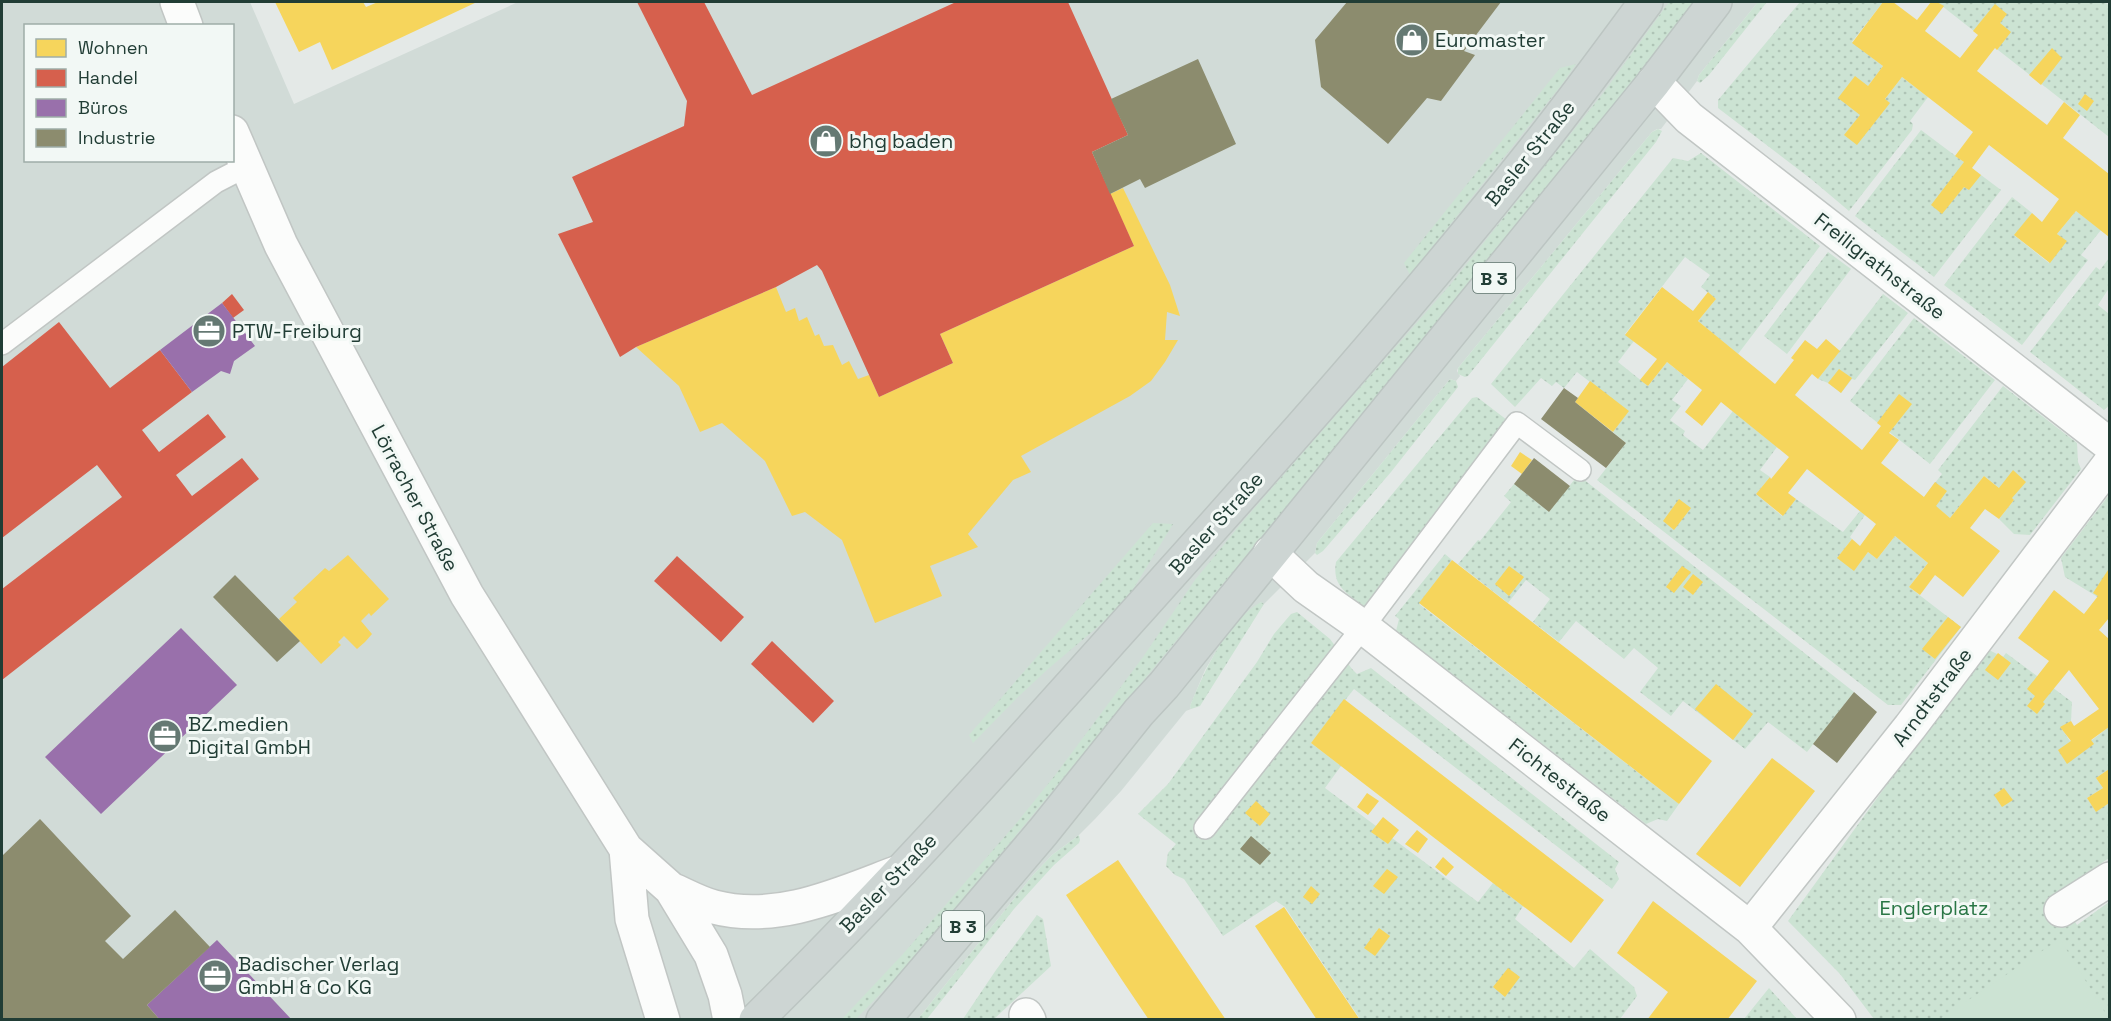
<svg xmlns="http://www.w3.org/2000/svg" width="2111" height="1021" viewBox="0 0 2111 1021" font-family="'Space Grotesk',sans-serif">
<defs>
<pattern id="green-dots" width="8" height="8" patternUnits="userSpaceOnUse" patternTransform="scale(1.5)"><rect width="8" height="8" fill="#cce3d3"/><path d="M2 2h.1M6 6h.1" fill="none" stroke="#afc4b6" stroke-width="1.8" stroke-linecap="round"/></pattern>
</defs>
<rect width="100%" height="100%" fill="#e4e9e7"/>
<!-- built -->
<path fill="#d1dbd7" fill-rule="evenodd" d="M 2,2 L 250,2 L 294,104 L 518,2 L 1758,2 L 1699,75 L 1697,81 L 1661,129 L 1657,129 L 1652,132 L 1458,368 L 1457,371 L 1460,376 L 1456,381 L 1450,379 L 1317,543 L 1315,553 L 1264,604 L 1261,602 L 1218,648 L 1205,670 L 1190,706 L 1191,709 L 1186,711 L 1121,791 L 1095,819 L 1079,835 L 1052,855 L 1033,875 L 918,1019 L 2,1020 ZM 26,26 L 232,26 L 232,160 L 26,160 Z"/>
<!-- green -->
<path fill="url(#green-dots)" d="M 1669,2 L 1695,2 L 1615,105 L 1334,449 L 915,958 L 856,1019 L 841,1020 L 903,954 L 1019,820 L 1056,774 L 1143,657 L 1195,580 L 1244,520 L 1450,285 L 1604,92 Z
M 1758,2 L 1767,2 L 1709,75 L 1700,83 L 1697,81 L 1699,75 Z
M 1800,2 L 1883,2 L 1852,42 L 1883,66 L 1868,86 L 1885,99 L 1902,77 L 1928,97 L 1910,121 L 1913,124 L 1912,130 L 1849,211 L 1811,179 L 1718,108 L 1718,100 Z
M 1937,2 L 2104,2 L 2109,5 L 2109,137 Z
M 1576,64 L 1563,83 L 1410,275 L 1404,263 L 1560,68 Z
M 1658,129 L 1662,131 L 1656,142 L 1468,376 L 1465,377 L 1458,374 L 1458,368 L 1652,132 Z
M 1921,130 L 2001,190 L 1934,277 L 1855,216 Z
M 1701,153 L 1820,246 L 1738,354 L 1698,321 L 1716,299 L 1701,287 L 1710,275 L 1685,257 L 1625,334 L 1634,341 L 1618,362 L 1648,386 L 1667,362 L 1688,379 L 1672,400 L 1681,406 L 1670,420 L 1685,431 L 1683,435 L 1703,450 L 1733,411 L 1777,447 L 1760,470 L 1770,477 L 1756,494 L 1782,516 L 1796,499 L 1843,532 L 1860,511 L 1865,515 L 1850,537 L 1852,539 L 1838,557 L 1854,570 L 1868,552 L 1877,559 L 1895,536 L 1928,563 L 1909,587 L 1961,627 L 1901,705 L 1888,705 L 1597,480 L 1626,443 L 1613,432 L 1628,411 L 1577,372 L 1564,388 L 1556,382 L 1552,386 L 1541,378 L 1515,407 L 1491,384 L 1673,158 L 1688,161 Z
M 2012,197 L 2032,213 L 2015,236 L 2049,263 L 2066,241 L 2057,234 L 2076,211 L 2101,230 L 2081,255 L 2088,260 L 2022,345 L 1944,285 Z
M 1828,252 L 1851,269 L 1787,354 L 1764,336 Z
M 2109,258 L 2109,288 L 2098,305 L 2109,314 L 2109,406 L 2104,410 L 2030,352 L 2096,267 L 2100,270 Z
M 1883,294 L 1908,313 L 1855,380 L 1852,379 L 1841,393 L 1828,383 L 1818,379 Z
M 1914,318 L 1995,380 L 1930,464 L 1850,401 Z
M 1450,379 L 1456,381 L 1458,387 L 1391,472 L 1323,551 L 1317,555 L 1315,553 L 1317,543 Z
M 2003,386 L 2077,443 L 2078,462 L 2081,469 L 2030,535 L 2014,534 L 1999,519 L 2014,500 L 1984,476 L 1950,518 L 1924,497 L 1942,474 L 1938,470 Z
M 1477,397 L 1507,420 L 1366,606 L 1363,606 C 1346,592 1332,586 1336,562 L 1472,398 Z
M 1578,475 L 1854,692 L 1807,752 L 1768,722 L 1745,749 L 1683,701 L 1671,716 L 1640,692 L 1658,668 L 1634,648 L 1624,659 L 1576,621 L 1559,642 L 1533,622 L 1550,599 L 1526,580 L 1508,603 L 1458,564 L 1478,540 L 1480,541 L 1511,502 L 1504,496 L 1514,484 L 1549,512 Z
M 2109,495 L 2109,604 L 2065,577 L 2061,558 Z
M 1153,523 L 1173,524 L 1132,591 L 1113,614 L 1048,669 L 1018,697 L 973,743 L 969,735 Z
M 1445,554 L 1452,560 L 1419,604 L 1679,804 L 1667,821 L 1658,819 L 1646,824 L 1396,631 L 1399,619 L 1395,616 Z
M 1261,602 L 1264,604 L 1200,706 L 1191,709 L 1190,706 C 1205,670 1226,622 1261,602 Z
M 1297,612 L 1330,639 L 1352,669 L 1357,674 L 1371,668 L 1619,862 L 1615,869 L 1619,879 L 1612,889 L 1354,689 L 1311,743 L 1341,766 L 1325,788 L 1478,902 L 1493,883 L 1523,906 L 1515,919 L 1574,968 L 1590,949 L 1634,987 L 1637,996 L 1620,1019 L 1360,1019 L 1285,907 L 1276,901 L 1223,936 L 1184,879 L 1175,875 L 1166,866 L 1168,853 L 1176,844 L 1138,814 L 1168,784 L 1257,662 L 1274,634 L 1291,614 Z
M 1989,650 L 2003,657 L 2006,653 L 2072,702 L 2071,721 L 2061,728 L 2070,741 L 2085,731 L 2092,740 L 2109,727 L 2109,769 L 2096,778 L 2103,788 L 2087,798 L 2096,811 L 2109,803 L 2109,858 L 2057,893 L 2077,925 L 2109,902 L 2109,1019 L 1874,1019 L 1840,974 L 1788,921 L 1925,732 Z
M 1079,835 L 1080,840 L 1079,843 L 1054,865 L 1014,909 L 927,1019 L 918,1019 L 1033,875 L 1052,855 Z
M 1037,915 L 1043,919 L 1051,966 L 994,1019 L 963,1019 L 996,970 Z
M 1769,988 L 1797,1019 L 1744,1019 Z"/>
<!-- pitch -->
<path fill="#cce3d3" d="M 2060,939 L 2109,1019 L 1940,1019 Z"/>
<!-- homes -->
<path fill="#f6d55c" d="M 275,2 L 363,2 L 366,7 L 378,2 L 477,2 L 332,70 L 320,42 L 299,52 Z
M 1883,2 L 1893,2 L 1917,20 L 1931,2 L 1937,2 L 1944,6 L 1925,31 L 1960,58 L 1978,35 L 1973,31 L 1995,4 L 2007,14 L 2000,23 L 2011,32 L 1997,50 L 1995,48 L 1977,71 L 2047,125 L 2064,102 L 2080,115 L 2063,138 L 2109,174 L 2109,237 L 2076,211 L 2057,234 L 2067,241 L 2050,263 L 2014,235 L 2032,213 L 2042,222 L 2059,199 L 1989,145 L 1972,168 L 1981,175 L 1969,190 L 1964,187 L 1942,214 L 1931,205 L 1964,162 L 1955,156 L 1973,132 L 1902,77 L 1885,99 L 1890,103 L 1857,145 L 1844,135 L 1860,115 L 1838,98 L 1855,76 L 1868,86 L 1883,66 L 1852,43 Z
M 2052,48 L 2062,58 L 2041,85 L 2029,75 Z
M 2085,94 L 2094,101 L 2087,111 L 2078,104 Z
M 1123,188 L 1170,285 L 1180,316 L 1167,312 L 1165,340 L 1178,340 L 1165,362 L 1151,381 L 1130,396 L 1021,456 L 1031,472 L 1013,480 L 968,534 L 978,547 L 930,566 L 942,596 L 875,623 L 842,540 L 805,512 L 792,516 L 765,461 L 722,423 L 700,432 L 679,386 L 636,347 L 776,287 L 786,312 L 795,308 L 799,321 L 807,317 L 815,336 L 819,334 L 824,346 L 833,345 L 842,365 L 849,361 L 858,379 L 869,375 L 879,397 L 953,363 L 940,334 L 1134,246 L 1110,194 Z
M 1662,287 L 1693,311 L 1708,292 L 1716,299 L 1698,321 L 1775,384 L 1794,360 L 1791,358 L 1805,340 L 1817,349 L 1826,339 L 1840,351 L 1818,379 L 1812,374 L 1795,395 L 1862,450 L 1881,426 L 1877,423 L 1899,394 L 1912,404 L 1889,433 L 1899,440 L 1881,463 L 1924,497 L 1935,482 L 1947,491 L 1936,506 L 1950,518 L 1984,476 L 1999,488 L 2013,470 L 2026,482 L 2012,498 L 2014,500 L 1999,519 L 1985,509 L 1970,528 L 2000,551 L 1963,597 L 1935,575 L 1920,595 L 1909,587 L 1928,563 L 1895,536 L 1877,559 L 1868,552 L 1854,571 L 1837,558 L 1852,539 L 1860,546 L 1876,524 L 1807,469 L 1788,493 L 1796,499 L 1783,516 L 1756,494 L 1770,477 L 1771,479 L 1789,457 L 1721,402 L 1702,426 L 1685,412 L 1702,390 L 1667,362 L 1648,386 L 1640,380 L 1657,359 L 1625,335 Z
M 1839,369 L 1852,378 L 1841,393 L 1828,383 Z
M 1590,381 L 1629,411 L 1613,432 L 1575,402 Z
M 1520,452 L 1532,460 L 1522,474 L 1511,466 Z
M 1679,499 L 1691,508 L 1674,530 L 1663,521 Z
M 348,555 L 389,599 L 371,616 L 369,613 L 361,621 L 372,634 L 365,642 L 357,649 L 344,636 L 338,642 L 341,645 L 321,664 L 279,619 L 297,602 L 293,598 L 325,568 L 329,571 Z
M 1452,560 L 1712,761 L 1679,804 L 1419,603 Z
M 1509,566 L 1524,577 L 1509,596 L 1495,584 Z
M 1682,566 L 1691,572 L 1674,593 L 1666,587 Z
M 2108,570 L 2109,618 L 2099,630 L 2109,639 L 2109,727 L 2091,740 L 2094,744 L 2067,764 L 2058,750 L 2071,741 L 2060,727 L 2071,721 L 2074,726 L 2099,709 L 2069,670 L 2043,702 L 2045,704 L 2037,714 L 2027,706 L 2035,696 L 2027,689 L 2049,661 L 2018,638 L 2054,590 L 2084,614 L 2098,596 L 2093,593 Z
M 1693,574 L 1703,582 L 1693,595 L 1683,587 Z
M 1948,617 L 1961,627 L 1935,659 L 1922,649 Z
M 1998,653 L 2011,663 L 1998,680 L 1985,670 Z
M 1716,684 L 1753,714 L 1733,740 L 1695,709 Z
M 1344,699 L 1604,900 L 1571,943 L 1311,743 Z
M 1772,758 L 1815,791 L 1740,887 L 1696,854 Z
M 2109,769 L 2109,803 L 2096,812 L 2087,798 L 2103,788 L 2096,778 Z
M 2004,788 L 2013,800 L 2002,807 L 1994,795 Z
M 1367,793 L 1379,801 L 1368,815 L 1357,807 Z
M 1256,801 L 1270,814 L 1260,826 L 1245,813 Z
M 1383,817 L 1399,830 L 1388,844 L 1371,832 Z
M 1417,830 L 1428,839 L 1418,853 L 1405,844 Z
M 1443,857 L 1454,867 L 1446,876 L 1435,867 Z
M 1118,860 L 1168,934 L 1226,1020 L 1149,1020 L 1122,980 L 1066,895 Z
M 1387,869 L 1398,877 L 1384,894 L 1373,886 Z
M 1311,886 L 1320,894 L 1312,904 L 1303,897 Z
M 1653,901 L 1757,981 L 1727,1020 L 1647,1020 L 1668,992 L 1617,953 Z
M 1284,907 L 1360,1020 L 1317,1020 L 1255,926 Z
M 1379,928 L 1390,936 L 1375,956 L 1364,948 Z
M 1508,968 L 1520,977 L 1505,997 L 1493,987 Z"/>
<!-- shops -->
<path fill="#d6604d" d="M 637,2 L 704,2 L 752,95 L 956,2 L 1068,2 L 1128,135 L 1092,152 L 1134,246 L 940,334 L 953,363 L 879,397 L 822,271 L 817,265 L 776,287 L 636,347 L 620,357 L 558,234 L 593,222 L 572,177 L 684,126 L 687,101 Z
M 232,294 L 244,310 L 233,318 L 222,303 Z
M 59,322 L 110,388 L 160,350 L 192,392 L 142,430 L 159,452 L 208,414 L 226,437 L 176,475 L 192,496 L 242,458 L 259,479 L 2,680 L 2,589 L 122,497 L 97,465 L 2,538 L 2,367 Z
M 677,556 L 744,617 L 721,642 L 654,581 Z
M 772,641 L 834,701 L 813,723 L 751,664 Z"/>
<!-- offices -->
<path fill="#9970ab" d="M 222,303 L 255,346 L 234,361 L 230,374 L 221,371 L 192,392 L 160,350 Z
M 181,628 L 237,685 L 101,814 L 45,757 Z
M 217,940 L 292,1020 L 160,1020 L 147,1005 Z"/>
<!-- industry -->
<path fill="#8c8c6e" d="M 1347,2 L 1501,2 L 1464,51 L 1475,55 L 1441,101 L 1427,98 L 1388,144 L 1321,87 L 1315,40 Z
M 1198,59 L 1236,144 L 1145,188 L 1140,179 L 1110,194 L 1092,152 L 1128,135 L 1111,99 Z
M 1564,388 L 1578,398 L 1575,402 L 1626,443 L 1606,468 L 1541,419 Z
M 1534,458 L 1570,486 L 1549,512 L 1514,484 Z
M 235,575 L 300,641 L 277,662 L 213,597 Z
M 1854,692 L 1877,712 L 1837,763 L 1813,744 Z
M 40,819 L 131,916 L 105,941 L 123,959 L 175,910 L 210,947 L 147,1005 L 160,1020 L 2,1020 L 2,856 Z
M 1251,836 L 1271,853 L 1260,865 L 1240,849 Z"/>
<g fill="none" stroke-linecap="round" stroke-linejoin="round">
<defs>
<path id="service" d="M 2,344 L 216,182 L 247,166
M 1205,828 L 1363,627 L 1517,423 L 1580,470"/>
<path id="minor" d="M 1654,82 L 1689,118 L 2110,445
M 1270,553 L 1306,587 L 1363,627 L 1750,928 L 1839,1020
M 2061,910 L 2110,879
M 1750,928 L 1910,727 L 2110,463
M 1026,1015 L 1029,1020"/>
<path id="tertiary" d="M 177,2 L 186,26
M 232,132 L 281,245 L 467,595 L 626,849 L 671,889 L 711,955 L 725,995 L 730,1020
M 626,849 L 632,919 L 663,1020
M 671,889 C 685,895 699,903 714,907 C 778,924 842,893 901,871"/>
<path id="primary" d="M 756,1020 C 893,885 1022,740 1150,597 C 1282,450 1413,303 1536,148 C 1574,100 1610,51 1646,2
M 883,1020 L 1043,832 L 1139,712 L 1164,685 L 1654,82 L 1715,2"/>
</defs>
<!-- service casing -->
<use href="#service" stroke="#c1c6c4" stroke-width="24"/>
<!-- minor casing -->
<use href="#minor" stroke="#c1c6c4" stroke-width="36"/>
<!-- tertiary casing -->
<use href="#tertiary" stroke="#c1c6c4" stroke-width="36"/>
<!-- primary casing -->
<use href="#primary" stroke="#bcc5c2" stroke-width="36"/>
<!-- service -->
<use href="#service" stroke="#fbfcfb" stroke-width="21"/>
<!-- minor -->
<use href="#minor" stroke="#fbfcfb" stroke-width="33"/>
<!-- tertiary -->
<use href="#tertiary" stroke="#fbfcfb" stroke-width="33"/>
<!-- primary -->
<use href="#primary" stroke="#cdd5d3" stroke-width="33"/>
</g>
<!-- icons -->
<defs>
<symbol id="shop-disc" viewBox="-11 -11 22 22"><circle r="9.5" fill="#657973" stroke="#f2f8f5"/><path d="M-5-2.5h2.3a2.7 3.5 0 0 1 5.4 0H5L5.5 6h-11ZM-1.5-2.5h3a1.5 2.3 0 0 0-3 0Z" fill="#fff"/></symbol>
<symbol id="office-disc" viewBox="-11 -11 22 22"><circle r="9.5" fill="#657973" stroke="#f2f8f5"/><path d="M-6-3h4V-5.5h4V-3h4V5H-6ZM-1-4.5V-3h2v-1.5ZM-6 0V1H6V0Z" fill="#fff"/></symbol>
</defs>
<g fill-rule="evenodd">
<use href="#shop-disc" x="1393" y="21" width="38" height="38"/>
<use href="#shop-disc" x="807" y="122" width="38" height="38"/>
<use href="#office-disc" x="190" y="312" width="38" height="38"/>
<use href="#office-disc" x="146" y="717" width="38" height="38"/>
<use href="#office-disc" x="196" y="957" width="38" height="38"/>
</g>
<g text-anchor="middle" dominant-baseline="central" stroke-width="6" stroke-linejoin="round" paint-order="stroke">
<!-- shield labels -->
<g fill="#f2f8f5" stroke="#60756f" stroke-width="1.5">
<rect x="1473" y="263" width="42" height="30" rx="4.5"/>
<rect x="942" y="911" width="42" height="30" rx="4.5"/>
</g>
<g font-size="18" font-weight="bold" fill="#213d35">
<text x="1494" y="278">B 3</text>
<text x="963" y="926">B 3</text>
</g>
<!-- poi labels -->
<g font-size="20" fill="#213d35" stroke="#f2f8f5" text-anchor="start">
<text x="1435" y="40">Euromaster</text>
<text x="849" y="141">bhg baden</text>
<text x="232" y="331">PTW-Freiburg</text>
<text x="188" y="724">BZ.medien<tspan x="188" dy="23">Digital GmbH</tspan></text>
<text x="238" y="964">Badischer Verlag<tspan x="238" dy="23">GmbH &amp; Co KG</tspan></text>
</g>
<!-- street labels -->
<g font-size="20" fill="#213d35" stroke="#f2f8f5">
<text transform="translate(1530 153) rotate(-51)">Basler Straße</text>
<text transform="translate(1880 266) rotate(38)">Freiligrathstraße</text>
<text transform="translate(415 498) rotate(62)">Lörracher Straße</text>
<text transform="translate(1216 523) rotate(-48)">Basler Straße</text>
<text transform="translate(1932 697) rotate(-53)">Arndtstraße</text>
<text transform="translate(1560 780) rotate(38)">Fichtestraße</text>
<text transform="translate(888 883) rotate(-46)">Basler Straße</text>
</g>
<!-- park labels -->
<g font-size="20" fill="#297645" stroke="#f2f8f5">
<text x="1934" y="908">Englerplatz</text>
</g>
</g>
<!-- border -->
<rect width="2111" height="1021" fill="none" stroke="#213d35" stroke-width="6"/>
<!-- legend -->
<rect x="24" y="24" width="210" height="138" fill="#f2f8f5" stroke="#9eada8" stroke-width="1.5"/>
<rect x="36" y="39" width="30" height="18" fill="#f6d55c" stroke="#9eada8" stroke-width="1.5"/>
<text x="78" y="54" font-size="18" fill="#213d35">Wohnen</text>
<rect x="36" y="69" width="30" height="18" fill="#d6604d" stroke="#9eada8" stroke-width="1.5"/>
<text x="78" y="84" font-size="18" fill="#213d35">Handel</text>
<rect x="36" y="99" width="30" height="18" fill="#9970ab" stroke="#9eada8" stroke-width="1.5"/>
<text x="78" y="114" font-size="18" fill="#213d35">Büros</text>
<rect x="36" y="129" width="30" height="18" fill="#8c8c6e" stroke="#9eada8" stroke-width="1.5"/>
<text x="78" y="144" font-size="18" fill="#213d35">Industrie</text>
</svg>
